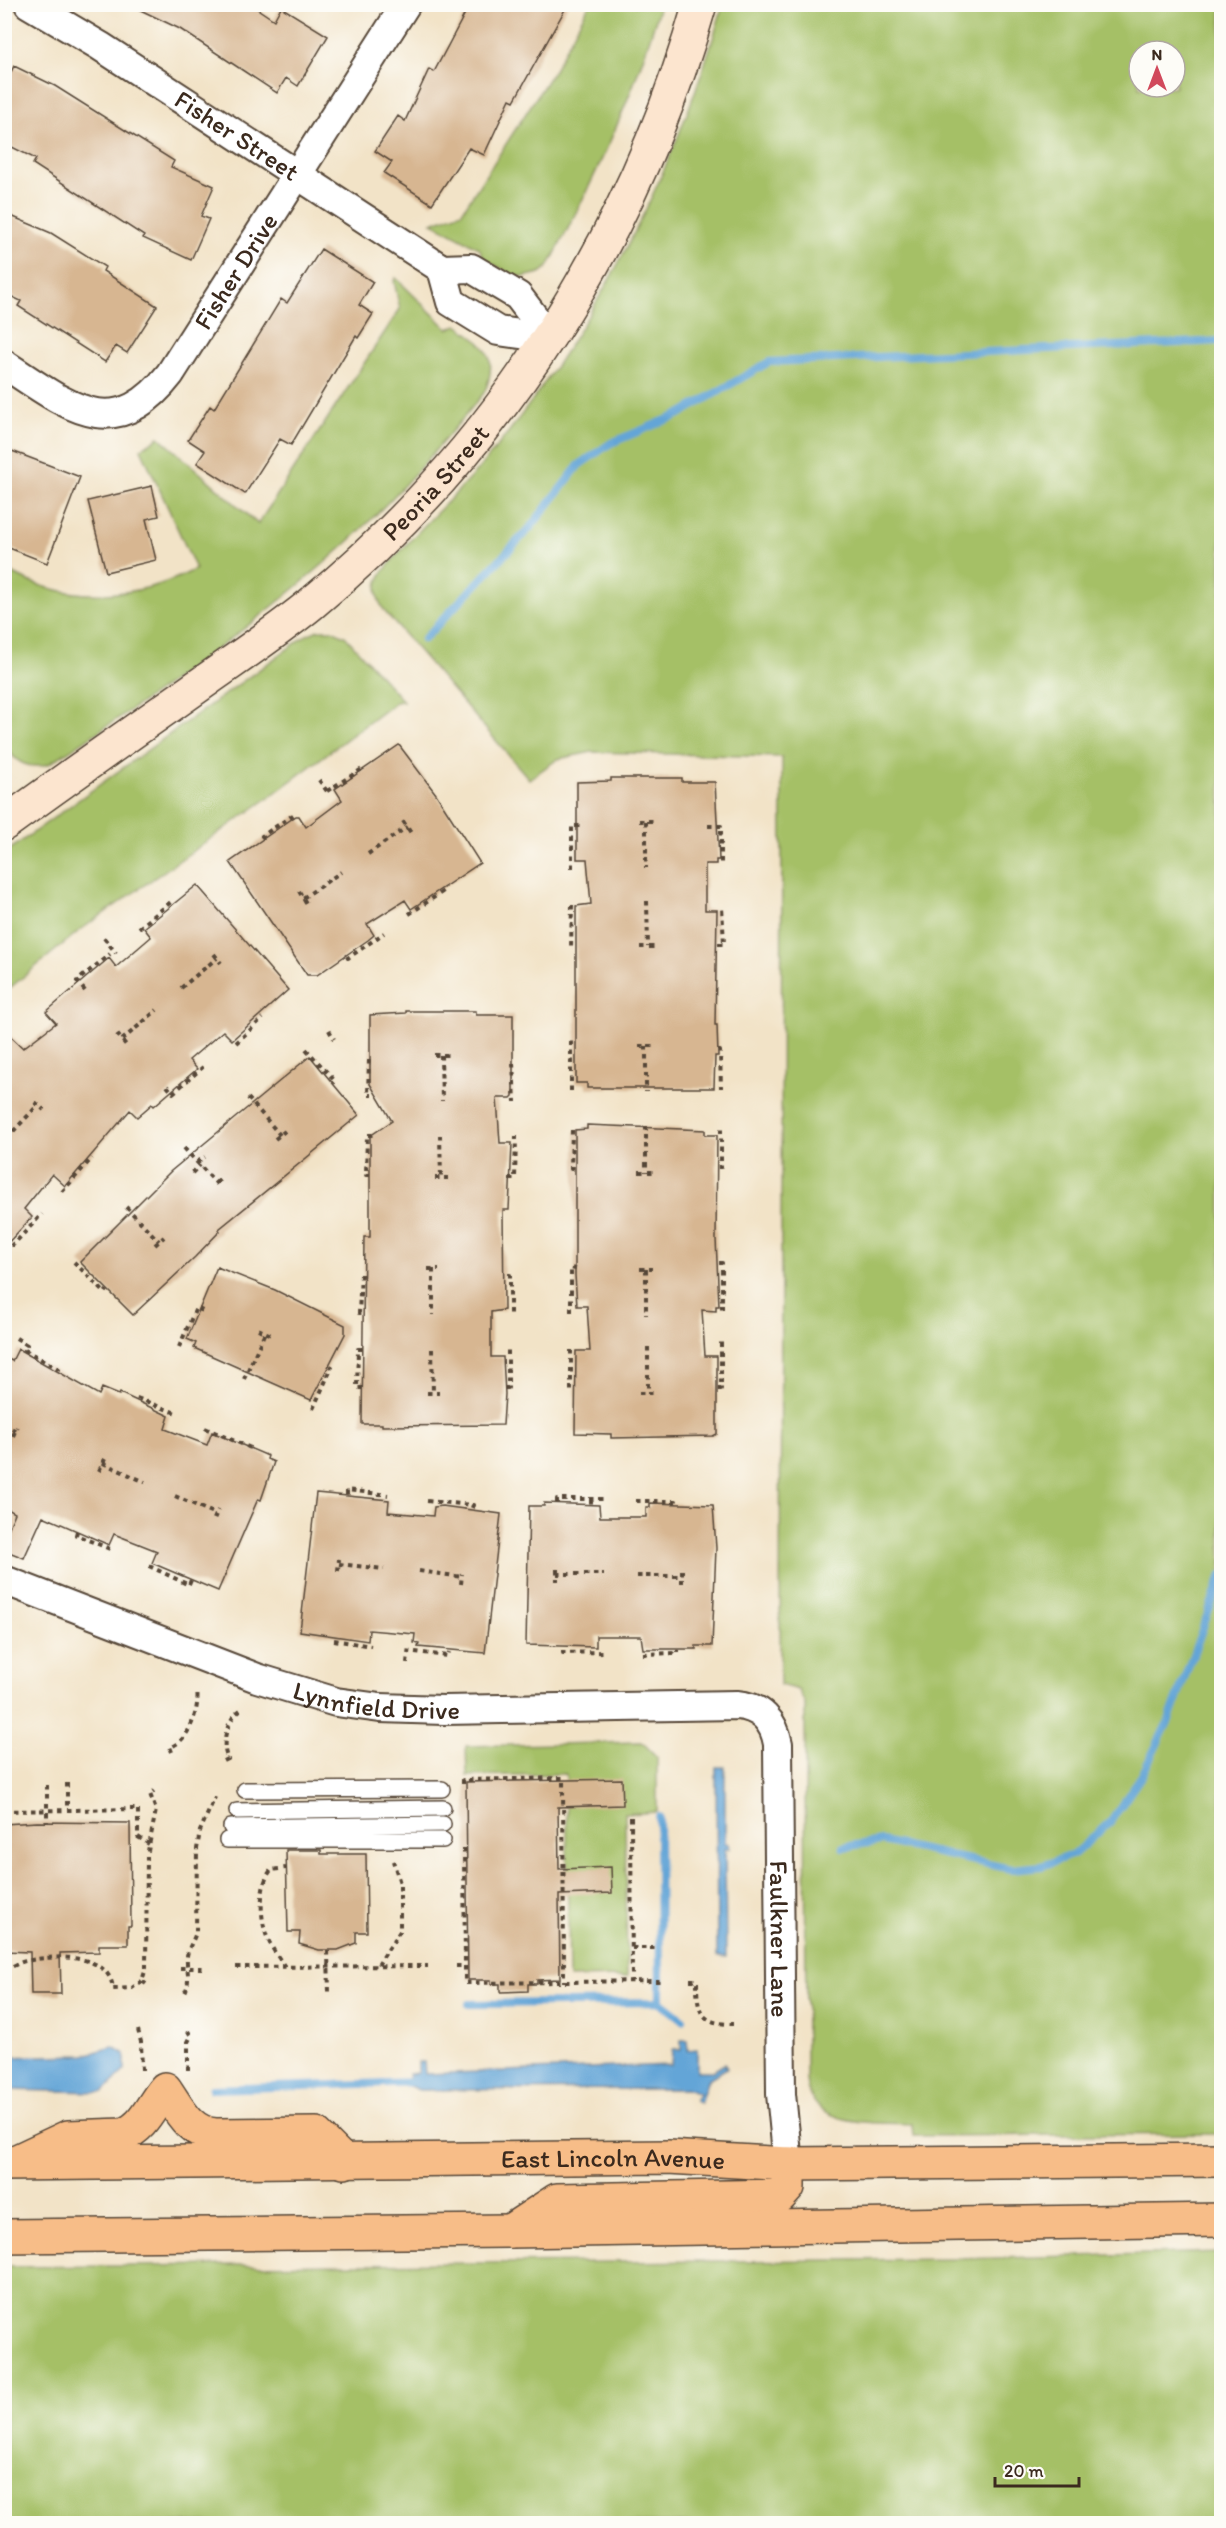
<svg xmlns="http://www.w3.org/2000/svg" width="1226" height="2528" viewBox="0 0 1226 2528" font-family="Itim,sans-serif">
<rect width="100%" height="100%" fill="#fdfcf7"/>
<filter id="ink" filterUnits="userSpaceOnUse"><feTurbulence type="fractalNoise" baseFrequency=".0167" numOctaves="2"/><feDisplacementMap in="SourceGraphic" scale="12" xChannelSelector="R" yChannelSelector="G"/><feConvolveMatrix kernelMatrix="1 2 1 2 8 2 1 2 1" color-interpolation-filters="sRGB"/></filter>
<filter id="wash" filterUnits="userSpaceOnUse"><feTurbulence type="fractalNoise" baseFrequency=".008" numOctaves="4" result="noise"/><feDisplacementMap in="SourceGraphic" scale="24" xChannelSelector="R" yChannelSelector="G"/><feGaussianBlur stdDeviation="1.35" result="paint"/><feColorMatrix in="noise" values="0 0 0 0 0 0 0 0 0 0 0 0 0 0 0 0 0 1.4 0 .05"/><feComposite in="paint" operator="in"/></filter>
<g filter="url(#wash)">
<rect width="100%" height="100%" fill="#f2e3c7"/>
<!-- green -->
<path fill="#a5c066" stroke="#707542" stroke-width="1.5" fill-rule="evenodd" d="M 589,5 L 660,5 C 634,97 593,182 548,267 L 540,273 L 523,277 L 513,275 L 485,260 L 479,248 L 432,223 L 462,212 L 554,70 Z
M 723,5 L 1221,5 L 1221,2134 L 913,2136 L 912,2124 C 878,2122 810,2129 806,2080 L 805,1703 L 798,1690 L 780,1685 L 782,757 L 592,752 L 558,759 L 529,779 L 386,613 C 376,599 373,587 383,572 C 417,528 462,492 496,448 C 601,316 677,167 723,5 ZM 1139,51 L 1175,51 L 1175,87 L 1139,87 Z
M 396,278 L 448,329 L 457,325 C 486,345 500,357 484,393 C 441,445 398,495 349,541 C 258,625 152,697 49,764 C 28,770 17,763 5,747 L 5,569 C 63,605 137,600 196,569 L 141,449 L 159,437 L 258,524 L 400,309 L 394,281 Z
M 318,630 L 332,630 L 345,636 L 403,701 L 396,702 L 264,801 L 79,931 L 5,992 L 5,853 L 307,635 Z
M 642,1742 L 657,1757 L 657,1812 L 625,1814 L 627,1977 L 569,1978 L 566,1774 L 467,1776 L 466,1746 Z
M 1221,2252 L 1221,2523 L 5,2523 L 5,2267 L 957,2259 Z"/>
<!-- water -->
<path fill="#63a5d7" stroke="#4f687a" stroke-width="1.5" d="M 716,1767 L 725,1767 L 725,1843 L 729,1844 L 729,1849 L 725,1849 L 726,1957 L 717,1956 Z
M 681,2040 L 687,2040 L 688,2050 L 697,2049 L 697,2071 L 713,2071 L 724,2064 L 727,2068 L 708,2079 L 700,2103 L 695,2101 L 699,2093 L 690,2089 L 419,2090 L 409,2086 L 409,2074 L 418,2073 L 418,2062 L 424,2062 L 425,2074 L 671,2065 L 672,2050 L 681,2050 Z
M 113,2047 L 125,2054 L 125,2070 L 103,2092 L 5,2090 L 5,2057 L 84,2055 Z"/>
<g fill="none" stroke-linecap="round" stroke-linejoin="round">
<!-- stream -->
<path stroke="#63a5d7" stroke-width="8" d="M 424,639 L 530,528 L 579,465 L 611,443 L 678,415 L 769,362 L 1222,341
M 659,1817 L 660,2002
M 843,1847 L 882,1841 L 1011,1869 L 1042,1866 L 1074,1854 L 1110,1822 L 1142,1775 L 1169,1720 L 1222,1575
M 469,2004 L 660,2002 L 683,2020
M 212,2089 L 418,2082"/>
</g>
<g id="blocks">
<!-- building -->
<path fill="#d7b691" d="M 128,4 L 250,4 L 274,20 L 281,7 L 328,36 L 298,86 L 286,78 L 277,93 L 180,29 Z
M 470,4 L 568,4 L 514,101 L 510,99 L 484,155 L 469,148 L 432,204 L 384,173 L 392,162 L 375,151 L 398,116 L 405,121 L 429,69 L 434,72 Z
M 14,66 L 55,86 L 174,161 L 171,167 L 214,186 L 201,216 L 209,219 L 191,260 L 143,238 L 144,236 L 33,164 L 36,159 L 4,143 L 4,86 Z
M 4,213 L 51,233 L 105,267 L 103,271 L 157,306 L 127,353 L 116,346 L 105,362 L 18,306 L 21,301 L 4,293 Z
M 321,249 L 373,282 L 359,305 L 373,314 L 358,338 L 356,336 L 291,445 L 280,439 L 245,494 L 197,463 L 205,451 L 188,440 L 210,406 L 214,409 L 281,299 L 287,303 Z
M 4,448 L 80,477 L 47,563 L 4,546 Z
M 152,486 L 159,516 L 146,519 L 156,560 L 106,572 L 88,501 Z
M 399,745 L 436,794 L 480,863 L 411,909 L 405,900 L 367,924 L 374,935 L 368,940 L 317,975 L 307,975 L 230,862 L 296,816 L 299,816 L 306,827 L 342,800 L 335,789 Z
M 611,778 L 682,778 L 682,782 L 715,782 L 719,860 L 716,860 L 716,864 L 705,864 L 705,910 L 717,910 L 715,1025 L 717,1025 L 718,1056 L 715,1056 L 714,1088 L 587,1088 L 587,1083 L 576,1083 L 576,906 L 591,904 L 587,859 L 577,859 L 577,782 L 611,781 Z
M 197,885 L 288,990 L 232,1040 L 223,1031 L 189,1060 L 197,1069 L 154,1106 L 152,1104 L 137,1117 L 130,1110 L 65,1186 L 52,1174 L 24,1209 L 32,1217 L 4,1247 L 4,1030 L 23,1048 L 56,1023 L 46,1012 L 109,958 L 116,967 L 151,937 L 144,928 Z
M 406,1011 L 476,1011 L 476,1015 L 513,1015 L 513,1096 L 511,1098 L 497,1098 L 500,1143 L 512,1143 L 509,1210 L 503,1210 L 504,1310 L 491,1312 L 491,1357 L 503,1357 L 505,1394 L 503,1425 L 382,1426 L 382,1424 L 362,1424 L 364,1237 L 370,1237 L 370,1136 L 392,1121 L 370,1084 L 370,1015 L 406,1013 Z
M 310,1056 L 359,1115 L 219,1229 L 220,1231 L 195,1257 L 133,1315 L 80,1262 L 171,1171 Z
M 587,1125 L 705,1130 L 705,1135 L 717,1135 L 716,1239 L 719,1306 L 716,1306 L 716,1311 L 702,1310 L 705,1356 L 717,1356 L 717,1434 L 713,1436 L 611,1438 L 611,1434 L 575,1433 L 576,1351 L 590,1351 L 587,1306 L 577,1306 L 575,1275 L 575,1130 L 587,1129 Z
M 217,1267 L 275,1290 L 345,1325 L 345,1334 L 311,1400 L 194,1348 L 196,1343 L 187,1339 Z
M 18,1349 L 99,1395 L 102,1388 L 119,1395 L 120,1393 L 169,1416 L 165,1429 L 207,1445 L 212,1432 L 268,1456 L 267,1459 L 274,1462 L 261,1500 L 258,1499 L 218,1591 L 152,1563 L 157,1551 L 114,1534 L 109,1545 L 43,1516 L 24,1558 L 4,1550 L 4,1539 L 15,1513 L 4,1507 L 4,1357 L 12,1361 Z
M 316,1493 L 389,1500 L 388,1512 L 433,1516 L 434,1507 L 442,1506 L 501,1514 L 485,1653 L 418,1647 L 419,1644 L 414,1643 L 415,1634 L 369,1630 L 368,1641 L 300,1631 Z
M 544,1503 L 599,1505 L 600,1517 L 646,1517 L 646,1507 L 650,1507 L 650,1503 L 713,1505 L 716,1548 L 712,1646 L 696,1646 L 696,1649 L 643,1649 L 641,1636 L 596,1636 L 596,1647 L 526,1645 L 529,1506 L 544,1506 Z
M 622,1779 L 623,1805 L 558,1807 L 559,1869 L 611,1867 L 612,1893 L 559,1895 L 560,1979 L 537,1980 L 537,1984 L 528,1984 L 528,1991 L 500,1992 L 500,1984 L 491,1984 L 491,1980 L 468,1980 L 466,1782 Z
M 37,1822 L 130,1823 L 131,1926 L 128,1926 L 128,1945 L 99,1945 L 99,1952 L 60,1953 L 61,1994 L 31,1994 L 30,1952 L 4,1951 L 4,1824 Z
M 286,1850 L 321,1850 L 321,1854 L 366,1854 L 367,1932 L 356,1932 L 356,1943 L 338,1950 L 319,1950 L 299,1944 L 300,1932 L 288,1932 Z"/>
</g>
</g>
<g filter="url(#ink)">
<use href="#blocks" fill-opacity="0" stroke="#564637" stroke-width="1.5"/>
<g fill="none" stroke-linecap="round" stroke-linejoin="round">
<defs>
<path id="lane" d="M 245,1790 L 442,1789
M 237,1811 L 443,1808
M 231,1827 L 443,1824
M 227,1840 L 443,1840"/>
<g id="street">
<path id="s1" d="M 29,4 L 100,46 L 442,269 L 471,268 L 518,296 L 550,338"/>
<path d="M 442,269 L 451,302 L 498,331 L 550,338"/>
<path id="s2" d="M 4,364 C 65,403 113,448 170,374 L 406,4"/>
<path id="s3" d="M 4,1580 L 257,1678 L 336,1702 L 380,1708 L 444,1710 L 737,1705 C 761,1707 774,1721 778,1744 L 781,2094 L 788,2164"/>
</g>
<g id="secondary">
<path id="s4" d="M 4,824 C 71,775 140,727 208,679 C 242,655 278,631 311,604 C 499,449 633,239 700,4"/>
</g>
<g id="primary">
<path d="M 19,2160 L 68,2137 L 123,2135 C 145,2127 151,2105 165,2089 C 179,2109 188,2132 215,2135 L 316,2134 L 344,2162"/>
<path id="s5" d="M 4,2164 L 668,2157 L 788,2164 L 1222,2160"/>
<path d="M 510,2231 L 557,2200 L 780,2196 L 788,2187 L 788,2164"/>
<path d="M 4,2236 L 510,2231 L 1222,2220"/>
</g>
</defs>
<!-- lane casing -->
<use href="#lane" stroke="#564637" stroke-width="18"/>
<!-- street casing -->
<use href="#street" stroke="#564637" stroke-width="32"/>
<!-- secondary casing -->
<use href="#secondary" stroke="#564637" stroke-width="36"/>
<!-- primary casing -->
<use href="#primary" stroke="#564637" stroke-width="36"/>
<!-- path -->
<path stroke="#564637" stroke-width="4" stroke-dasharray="4.5 4.5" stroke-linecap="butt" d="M 319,780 L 329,794
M 327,791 L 362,769
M 403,821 L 411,833
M 639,821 L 654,821
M 646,821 L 646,868
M 708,826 L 721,826 L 721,864
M 264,838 L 262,836 L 296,813
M 368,854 L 407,827
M 572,868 L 572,826 L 581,826
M 299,891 L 307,905
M 303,898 L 341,872
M 647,901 L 648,947
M 572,905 L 571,948 L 573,948
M 409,914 L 445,890 L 444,888
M 139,928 L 172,901 L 173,903
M 104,938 L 116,953
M 718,944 L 724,944 L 722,907
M 640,947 L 654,947
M 214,954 L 221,963
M 347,956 L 348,958 L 384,933
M 181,988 L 217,958
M 85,991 L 77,981 L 110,954
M 329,1030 L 334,1039
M 117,1034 L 126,1045
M 122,1040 L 157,1010
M 236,1043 L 263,1018
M 639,1046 L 653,1046
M 646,1046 L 646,1092
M 306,1049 L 335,1081 L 333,1083
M 718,1051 L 720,1051 L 721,1088
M 434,1055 L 449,1055
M 441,1055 L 442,1101
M 369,1060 L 368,1095 L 372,1095
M 513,1063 L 515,1102
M 167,1086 L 173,1093 L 203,1067
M 571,1091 L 571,1041 L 575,1041
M 248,1098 L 280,1135
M 35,1102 L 44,1110
M 646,1126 L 646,1172
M 572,1130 L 571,1169 L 574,1169
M 440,1135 L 441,1178
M 7,1138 L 38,1105
M 275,1139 L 285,1131
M 184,1148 L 216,1183 L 211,1187
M 197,1162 L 205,1157
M 718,1167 L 721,1167 L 721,1129
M 639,1172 L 654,1172
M 192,1173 L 200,1165
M 370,1175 L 366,1175 L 367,1135 L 373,1135
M 435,1178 L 448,1178
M 509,1179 L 515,1179 L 516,1136
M 216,1183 L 222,1178
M 62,1192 L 92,1158
M 126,1207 L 159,1241
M 11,1243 L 13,1245 L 42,1214
M 155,1245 L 164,1237
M 74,1262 L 105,1293 L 107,1290
M 719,1263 L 722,1263 L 722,1311
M 428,1269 L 439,1269
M 433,1269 L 433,1315
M 640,1269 L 652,1269
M 646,1269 L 646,1315
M 361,1274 L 359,1313 L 364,1313
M 508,1275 L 510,1275 L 510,1316
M 571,1312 L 571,1268 L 576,1269
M 258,1329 L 271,1335
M 16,1338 L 27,1345 L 25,1350 L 59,1369 L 58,1371
M 179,1347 L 196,1308 L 203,1311
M 648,1347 L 648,1393
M 432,1349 L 433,1393
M 571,1350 L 571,1391 L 574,1391
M 244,1379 L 265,1332
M 363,1388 L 357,1388 L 358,1349 L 365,1349
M 505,1388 L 508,1388 L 508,1348
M 718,1389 L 721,1389 L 721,1338
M 427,1393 L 439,1393
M 639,1393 L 654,1393
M 137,1398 L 176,1413
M 313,1409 L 332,1367 L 330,1366
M 4,1424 L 16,1431
M 205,1428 L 253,1449
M 13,1436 L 17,1427
M 103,1463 L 145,1482
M 99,1471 L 105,1459
M 347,1495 L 347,1490 L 388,1495
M 175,1496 L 216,1514
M 591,1499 L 591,1505
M 427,1501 L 473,1505 L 472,1508
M 636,1501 L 676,1501 L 676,1503
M 557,1503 L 557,1499 L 603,1499
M 214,1519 L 218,1510
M 77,1531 L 76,1535 L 110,1549
M 339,1564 L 384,1569
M 149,1566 L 189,1585 L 191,1580
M 557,1569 L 557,1581
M 682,1570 L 682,1583
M 338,1571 L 339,1559
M 419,1571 L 462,1577
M 557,1574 L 604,1574
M 637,1576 L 682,1576
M 461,1584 L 462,1574
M 334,1640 L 371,1646
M 563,1651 L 563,1653 L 602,1652
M 415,1652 L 448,1656 L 449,1652
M 643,1654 L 678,1653 L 678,1650
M 407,1663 L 409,1646
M 172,1752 L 170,1747 C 189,1742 200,1708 197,1691
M 224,1761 L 228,1759 C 220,1745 227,1717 242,1709
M 67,1783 L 67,1810
M 463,1784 L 463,1780 L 563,1778 L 564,1982
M 47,1785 L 47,1822
M 4,1811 L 138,1809 L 138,1837 L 149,1844
M 631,1817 L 632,1981
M 464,1849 L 465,1966
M 632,1948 L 657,1948
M 328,1951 L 329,1993
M 378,1965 L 400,1931 L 400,1883 L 393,1861
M 456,1966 L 465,1966 L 465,1983 L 660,1981
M 236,1967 L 428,1966
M 285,1967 C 278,1957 270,1946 266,1934 C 260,1916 259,1885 271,1870 L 286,1868
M 4,1968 C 13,1968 18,1962 26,1961 C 53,1955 110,1952 113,1989 L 132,1988 L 142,1981
M 180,1968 L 207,1968
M 690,1980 L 697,1980 C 697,2011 699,2024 733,2024
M 146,1984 L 142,1981 L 146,1968 L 147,1856 L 156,1810 L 150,1794 L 154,1791
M 185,1992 C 191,1981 186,1968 187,1956 C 188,1948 194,1940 196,1932 L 197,1849 L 200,1831 L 215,1797
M 138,2030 L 141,2042 L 142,2070
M 188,2031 L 191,2036 L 188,2042 L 188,2070"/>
<!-- lane -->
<use href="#lane" stroke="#fff" stroke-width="15"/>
<!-- street -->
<use href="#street" stroke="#fff" stroke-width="28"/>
<!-- secondary -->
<use href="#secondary" stroke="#fce5cf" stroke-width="33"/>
<!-- primary -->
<use href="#primary" stroke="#f7bd88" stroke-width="33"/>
</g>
</g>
<g text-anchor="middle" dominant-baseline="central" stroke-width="5" stroke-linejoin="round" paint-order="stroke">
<!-- street labels -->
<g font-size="26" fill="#3b2a1e" stroke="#fdfcf7">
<text stroke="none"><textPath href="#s1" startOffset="246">Fisher Street</textPath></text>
<text stroke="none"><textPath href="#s2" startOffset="315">Fisher Drive</textPath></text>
<text stroke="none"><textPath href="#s4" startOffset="552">Peoria Street</textPath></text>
<text stroke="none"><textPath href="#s3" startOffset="394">Lynnfield Drive</textPath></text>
<text stroke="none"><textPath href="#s3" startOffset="1012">Faulkner Lane</textPath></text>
<text stroke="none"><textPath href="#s5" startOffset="609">East Lincoln Avenue</textPath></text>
</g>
</g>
<!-- margin -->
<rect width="1226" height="2528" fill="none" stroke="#fdfcf7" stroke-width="24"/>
<!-- north arrow -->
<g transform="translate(1157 69)"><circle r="28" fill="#fdfcf7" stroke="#afa8a0" stroke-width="1.5"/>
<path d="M0-4.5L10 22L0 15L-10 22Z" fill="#d1495b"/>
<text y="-9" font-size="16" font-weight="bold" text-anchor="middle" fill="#3b2a1e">N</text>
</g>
<!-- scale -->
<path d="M995 2477v9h84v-9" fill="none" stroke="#3b2a1e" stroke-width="3"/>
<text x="1004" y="2477" font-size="18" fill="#3b2a1e" stroke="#fdfcf7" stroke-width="4.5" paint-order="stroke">20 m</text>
</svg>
